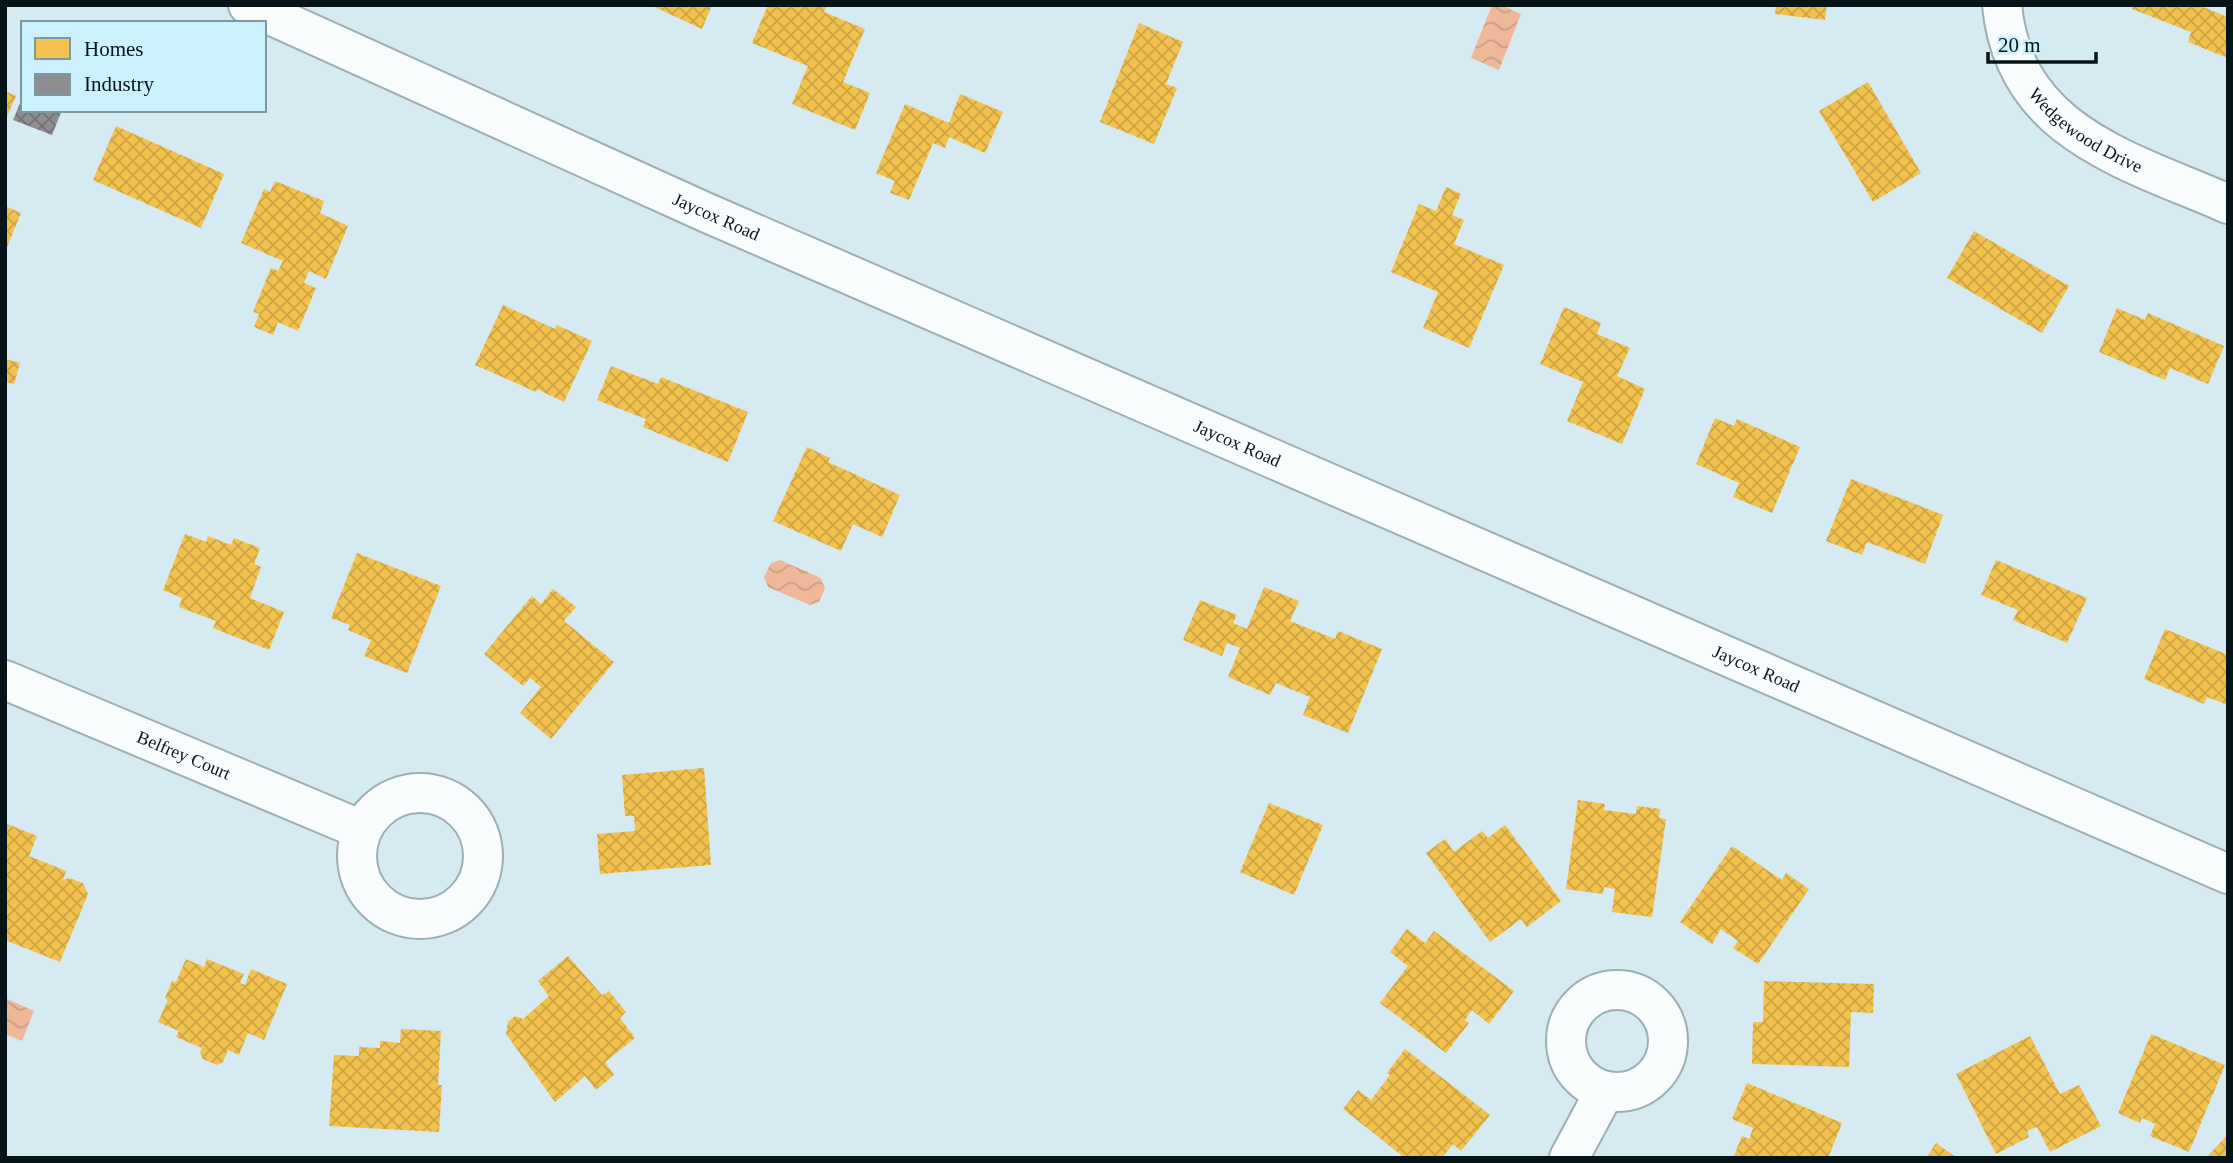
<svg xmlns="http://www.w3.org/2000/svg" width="2233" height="1163" viewBox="0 0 2233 1163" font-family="'Times New Roman',serif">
<defs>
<pattern id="water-waves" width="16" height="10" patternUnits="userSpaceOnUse" patternTransform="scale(1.75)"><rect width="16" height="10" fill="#eeb899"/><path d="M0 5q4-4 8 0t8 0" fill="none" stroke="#cb9d83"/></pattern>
<pattern id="homes-cross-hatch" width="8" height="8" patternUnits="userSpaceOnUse" patternTransform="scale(1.75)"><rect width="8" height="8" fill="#f2c14e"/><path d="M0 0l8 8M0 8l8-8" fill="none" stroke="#cea543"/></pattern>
<pattern id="industry-cross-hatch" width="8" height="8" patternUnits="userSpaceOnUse" patternTransform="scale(1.75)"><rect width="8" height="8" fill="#8d8d92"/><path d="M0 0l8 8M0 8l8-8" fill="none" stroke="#717276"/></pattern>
</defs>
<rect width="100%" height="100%" fill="#d5ebf1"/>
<!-- water -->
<path fill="url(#water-waves)" d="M 1492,5 L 1501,5 L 1521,14 L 1499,70 L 1471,58 Z
M 780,560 L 821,578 L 825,589 L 819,602 L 810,605 L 768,587 L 764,577 L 771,563 Z
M 5,998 L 34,1011 L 22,1041 L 5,1034 Z"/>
<!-- homes -->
<path fill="url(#homes-cross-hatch)" d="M 650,5 L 712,5 L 702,29 Z
M 768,5 L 827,5 L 824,12 L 865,29 L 843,82 L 870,93 L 855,130 L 792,104 L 808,66 L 752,43 Z
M 1776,5 L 1827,5 L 1825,20 L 1775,14 Z
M 2133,5 L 2198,5 L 2228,17 L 2228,51 L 2225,57 L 2188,42 L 2191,32 L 2132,9 Z
M 1139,23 L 1183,42 L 1166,84 L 1177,88 L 1154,144 L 1100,122 Z
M 1868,82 L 1921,173 L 1873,202 L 1819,111 Z
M 5,91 L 16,96 L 5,121 Z
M 960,94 L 1003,112 L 985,153 L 949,137 L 945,148 L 933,143 L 909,200 L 890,193 L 895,181 L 876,173 L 905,104 L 949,123 Z
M 116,126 L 224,174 L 201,228 L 93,180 Z
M 275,181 L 324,201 L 320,213 L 348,226 L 326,279 L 309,271 L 304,283 L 316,288 L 298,331 L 278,322 L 273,335 L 254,327 L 259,314 L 253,312 L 271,268 L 278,271 L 283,261 L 241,243 L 264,189 L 270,192 Z
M 1446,187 L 1461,194 L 1452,215 L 1464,220 L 1454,244 L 1504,265 L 1469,348 L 1423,328 L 1438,292 L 1391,272 L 1419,204 L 1436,211 Z
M 5,206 L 21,213 L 5,252 Z
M 1974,231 L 2069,286 L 2042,333 L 1947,278 Z
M 503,305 L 555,329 L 557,325 L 592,341 L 564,402 L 537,389 L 536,392 L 475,365 Z
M 1564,307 L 1601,323 L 1597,334 L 1630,348 L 1617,376 L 1645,389 L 1622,444 L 1567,421 L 1583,382 L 1540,364 Z
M 2117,308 L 2145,320 L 2148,313 L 2224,346 L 2208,384 L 2170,368 L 2165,380 L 2099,352 Z
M 5,359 L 20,363 L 14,384 L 5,382 Z
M 611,366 L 658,384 L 661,377 L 748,412 L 728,462 L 643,427 L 646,419 L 597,400 Z
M 1715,418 L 1734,426 L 1737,419 L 1800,447 L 1772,513 L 1733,497 L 1739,483 L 1696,464 Z
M 807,447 L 830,458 L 828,462 L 900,495 L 882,537 L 853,524 L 841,551 L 773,521 Z
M 1851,479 L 1943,515 L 1925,564 L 1867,542 L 1862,555 L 1826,541 Z
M 185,534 L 206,542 L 208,536 L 231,545 L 234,538 L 260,548 L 254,564 L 261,567 L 250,598 L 284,612 L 269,650 L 213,628 L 216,621 L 179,607 L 182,598 L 163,590 Z
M 357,553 L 441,586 L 407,673 L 364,656 L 371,640 L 348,630 L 350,625 L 331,618 Z
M 1996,560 L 2087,598 L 2067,643 L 2013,620 L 2018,610 L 1981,595 Z
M 1264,587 L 1299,601 L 1290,621 L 1335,639 L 1338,631 L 1382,649 L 1348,733 L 1303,715 L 1310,697 L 1276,683 L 1270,695 L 1228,677 L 1240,648 L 1227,643 L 1222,656 L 1183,640 L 1200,600 L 1237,615 L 1233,623 L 1247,629 Z
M 553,589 L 576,607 L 564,621 L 614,662 L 551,739 L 520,713 L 541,687 L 530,678 L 523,686 L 484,654 L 532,596 L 541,604 Z
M 2165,629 L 2228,655 L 2228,705 L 2207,697 L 2204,704 L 2144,679 Z
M 704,768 L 711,865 L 600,874 L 597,834 L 635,831 L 634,816 L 625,816 L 622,775 Z
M 1578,800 L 1605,804 L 1604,810 L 1636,814 L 1637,806 L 1660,809 L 1659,818 L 1666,819 L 1652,917 L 1612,912 L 1615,889 L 1604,887 L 1603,894 L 1566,889 Z
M 1269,803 L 1323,825 L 1294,895 L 1240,872 Z
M 5,823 L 37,836 L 29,856 L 66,871 L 63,880 L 69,878 L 83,883 L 88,894 L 60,962 L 5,940 Z
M 1505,825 L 1561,901 L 1527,927 L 1521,919 L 1490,942 L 1426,853 L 1445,839 L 1454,852 L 1482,831 L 1488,838 Z
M 1732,846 L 1782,880 L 1786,873 L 1809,889 L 1758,964 L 1733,948 L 1738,941 L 1721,929 L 1712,944 L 1680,922 Z
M 1407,929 L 1425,943 L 1434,931 L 1514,991 L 1489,1024 L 1472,1010 L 1465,1020 L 1469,1023 L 1446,1053 L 1380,1003 L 1408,966 L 1390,952 Z
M 568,956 L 602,995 L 609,991 L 626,1012 L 620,1018 L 635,1038 L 605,1062 L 614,1075 L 596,1090 L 585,1076 L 555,1102 L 506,1034 L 508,1022 L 515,1016 L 523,1019 L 549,996 L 538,981 Z
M 186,959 L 204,967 L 207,959 L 244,974 L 240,983 L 245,985 L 251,969 L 287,984 L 264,1040 L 248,1033 L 239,1055 L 228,1050 L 223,1062 L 217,1065 L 203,1059 L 200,1052 L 202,1048 L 176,1037 L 179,1031 L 158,1022 L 168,1000 L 165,998 L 172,981 L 176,982 Z
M 1764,981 L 1874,984 L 1873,1013 L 1851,1012 L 1849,1067 L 1752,1064 L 1753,1022 L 1763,1022 Z
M 401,1029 L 441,1031 L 438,1085 L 442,1085 L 439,1132 L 329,1126 L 334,1055 L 359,1056 L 359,1047 L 380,1048 L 380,1041 L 400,1043 Z
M 2151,1034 L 2225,1065 L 2189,1152 L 2150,1136 L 2155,1124 L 2142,1118 L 2140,1123 L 2118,1113 Z
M 2030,1036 L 2060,1094 L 2079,1085 L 2101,1126 L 2050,1152 L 2037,1127 L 2027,1131 L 2029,1137 L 1996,1154 L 1956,1074 Z
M 1405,1049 L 1490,1115 L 1461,1151 L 1453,1144 L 1442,1158 L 1405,1158 L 1343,1109 L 1358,1090 L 1371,1100 L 1390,1075 L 1387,1073 Z
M 1747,1083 L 1842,1123 L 1828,1158 L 1733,1158 L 1742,1136 L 1749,1139 L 1753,1128 L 1732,1119 Z
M 2228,1134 L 2228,1158 L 2206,1158 Z
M 1936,1143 L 1957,1158 L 1926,1158 Z"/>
<!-- industry -->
<path fill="url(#industry-cross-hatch)" d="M 23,96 L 23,110 L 62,110 L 52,135 L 13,120 Z"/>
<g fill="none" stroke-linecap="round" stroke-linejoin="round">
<defs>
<g id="minor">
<path id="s1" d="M 248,5 L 705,212 L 2228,874"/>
<path id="s2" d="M 2002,5 C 2014,133 2128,160 2228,204"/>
<path id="s3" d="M 5,680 L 362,830"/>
<circle cx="420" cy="856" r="63"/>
<circle cx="1617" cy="1041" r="51"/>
<path d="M 1569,1158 L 1605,1091"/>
</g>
</defs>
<!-- minor casing -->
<use href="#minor" stroke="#9eafb3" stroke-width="42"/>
<!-- minor -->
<use href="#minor" stroke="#f9fcfd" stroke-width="38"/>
</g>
<g text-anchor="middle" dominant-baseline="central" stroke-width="7" stroke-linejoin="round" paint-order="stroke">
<!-- street labels -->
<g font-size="18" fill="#061418" stroke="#caf1fc">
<text stroke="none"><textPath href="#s2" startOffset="159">Wedgewood Drive</textPath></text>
<text stroke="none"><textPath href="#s1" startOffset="514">Jaycox Road</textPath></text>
<text stroke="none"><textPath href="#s1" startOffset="1082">Jaycox Road</textPath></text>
<text stroke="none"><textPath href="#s1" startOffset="1648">Jaycox Road</textPath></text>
<text stroke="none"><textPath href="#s3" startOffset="194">Belfrey Court</textPath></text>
</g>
</g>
<!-- border -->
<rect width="2233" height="1163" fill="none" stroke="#061418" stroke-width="14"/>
<!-- legend -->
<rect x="21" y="21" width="245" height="91" fill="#caf1fc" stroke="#7c99a1" stroke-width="2"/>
<rect x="35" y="38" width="35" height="21" fill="#f2c14e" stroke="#7c99a1" stroke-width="2"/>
<text x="84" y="56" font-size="21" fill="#061418">Homes</text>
<rect x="35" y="74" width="35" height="21" fill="#8d8d92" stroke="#7c99a1" stroke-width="2"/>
<text x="84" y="91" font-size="21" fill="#061418">Industry</text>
<!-- scale -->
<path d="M1988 52v10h108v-10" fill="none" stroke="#061418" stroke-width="3.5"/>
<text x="1998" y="52" font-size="21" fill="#061418" stroke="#caf1fc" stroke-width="5" paint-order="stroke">20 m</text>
</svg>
